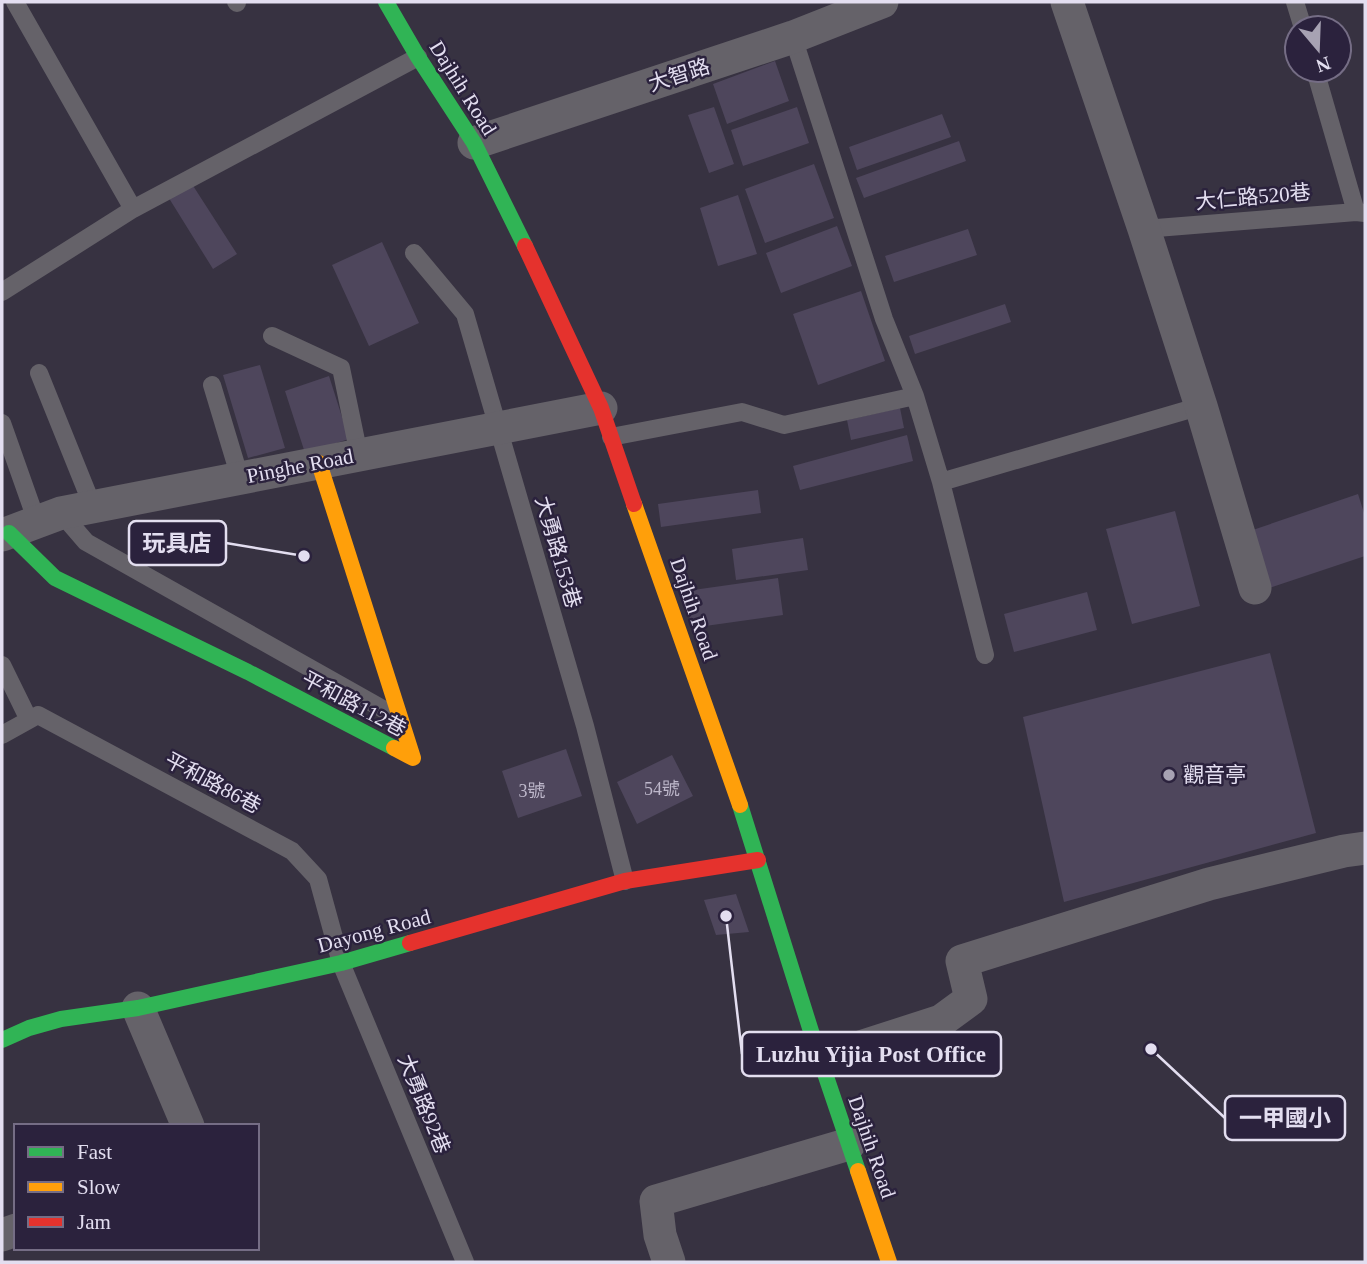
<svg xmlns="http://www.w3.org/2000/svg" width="1367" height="1264" viewBox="0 0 1367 1264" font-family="'Times New Roman','Noto Sans TC',serif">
<rect width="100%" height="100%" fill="#373241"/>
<!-- building -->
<path fill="#4e465c" d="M 775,61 L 789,101 L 727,124 L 713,84 Z
M 714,107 L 734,164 L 709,173 L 688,115 Z
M 797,107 L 809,143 L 743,166 L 731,130 Z
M 942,114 L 951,137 L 857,170 L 849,147 Z
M 959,141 L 966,161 L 864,198 L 856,178 Z
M 814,164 L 834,218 L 765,243 L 745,189 Z
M 190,181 L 237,254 L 213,269 L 167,195 Z
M 738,195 L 757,254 L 718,266 L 700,208 Z
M 837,226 L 852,266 L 781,293 L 766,253 Z
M 968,229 L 977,255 L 894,282 L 885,256 Z
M 382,242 L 419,323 L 369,346 L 332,265 Z
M 861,291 L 885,361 L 818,385 L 793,314 Z
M 1005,304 L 1011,322 L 915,354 L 909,336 Z
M 260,365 L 285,448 L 248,458 L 223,375 Z
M 329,376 L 349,439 L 305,453 L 285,391 Z
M 900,408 L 904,428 L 851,440 L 847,420 Z
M 907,435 L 913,461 L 800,490 L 793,466 Z
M 758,490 L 761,513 L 661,527 L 658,504 Z
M 1358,494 L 1365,516 L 1365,556 L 1263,590 L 1244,533 Z
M 1175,511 L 1200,606 L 1132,624 L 1106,529 Z
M 803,538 L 808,570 L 736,580 L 732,549 Z
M 778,578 L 783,615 L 691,628 L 686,591 Z
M 1087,592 L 1097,630 L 1014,652 L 1004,614 Z
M 1270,653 L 1316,833 L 1064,902 L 1023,717 Z
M 566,749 L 582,796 L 518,818 L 502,771 Z
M 672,755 L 693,796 L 637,824 L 617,782 Z
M 736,894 L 749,932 L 716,935 L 704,900 Z"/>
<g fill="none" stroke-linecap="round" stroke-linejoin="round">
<!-- lane -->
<path stroke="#656269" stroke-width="18" d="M 15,2 L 133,209 L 418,57
M 236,2 L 237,3
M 1295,2 L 1303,28
M 793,37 L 884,319 L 915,396 L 941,482 L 985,655
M 1315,70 L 1356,212
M 1144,229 L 1356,212 L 1365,213
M 414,253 L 465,314 L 585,726 L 625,881
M 2,292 L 133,209
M 272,336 L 341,368 L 359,455
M 39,373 L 93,507
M 212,385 L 240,478
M 2,423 L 37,522
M 611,437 L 742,412 L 784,425 L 915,396
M 941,482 L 1201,406
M 61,513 L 86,542 L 397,717
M 2,665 L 29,720
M 2,735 L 38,715 L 292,851 L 318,879 L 341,963 L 465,1262"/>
<!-- street -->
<path stroke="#656269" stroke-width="33" d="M 1067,2 L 1144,229 L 1201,406 L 1255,588
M 474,143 L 793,37 L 882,2
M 2,535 L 61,513 L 601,408
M 138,1008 L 188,1126
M 820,1060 L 941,1021 L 971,999 L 962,961 L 1209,884 L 1344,851 L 1365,848
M 2,1235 L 16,1230
M 669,1262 L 660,1235 L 656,1201 L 849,1144"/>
<!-- fast -->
<path stroke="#30b455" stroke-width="16" d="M 386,2 L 418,57 L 474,143 L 525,246
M 9,533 L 55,578 L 248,672 L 394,748
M 740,805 L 815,1044 L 858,1171
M 2,1040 L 29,1028 L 61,1019 L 138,1008 L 341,963 L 410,943"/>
<!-- slow -->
<path stroke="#ff9f0a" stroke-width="16" d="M 319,463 L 413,758 L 394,748
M 634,504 L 740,805
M 858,1171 L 889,1262"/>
<!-- jam -->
<path stroke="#e5322d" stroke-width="16" d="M 525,246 L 601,408 L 634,504
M 410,943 L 625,881 L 758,860"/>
</g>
<!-- markers -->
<circle fill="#a7a2b3" stroke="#2b223d" stroke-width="2.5" cx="1169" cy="775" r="7"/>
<g text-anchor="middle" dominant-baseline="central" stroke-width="5" stroke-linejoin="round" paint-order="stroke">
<!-- number labels -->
<g font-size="18" fill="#beb8cb">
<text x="662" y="789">54號</text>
<text x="532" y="791">3號</text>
</g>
<!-- street labels -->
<g font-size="21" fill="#e3def0" stroke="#2b223d">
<text transform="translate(679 75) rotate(-18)">大智路</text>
<text transform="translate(463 88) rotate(58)">Dajhih Road</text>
<text transform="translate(1253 197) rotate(-5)">大仁路520巷</text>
<text transform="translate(300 466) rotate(-11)">Pinghe Road</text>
<text transform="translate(558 552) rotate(74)">大勇路153巷</text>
<text transform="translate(694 609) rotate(71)">Dajhih Road</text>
<text transform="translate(354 704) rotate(28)">平和路112巷</text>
<text transform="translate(213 783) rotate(28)">平和路86巷</text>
<text transform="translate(374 931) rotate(-15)">Dayong Road</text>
<text transform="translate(424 1104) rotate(68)">大勇路92巷</text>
<text transform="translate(872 1147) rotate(71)">Dajhih Road</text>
</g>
<!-- poi labels -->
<g font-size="21" fill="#e3def0" stroke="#2b223d" text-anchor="start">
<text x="1183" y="775">觀音亭</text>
</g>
</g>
<!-- callouts -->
<path fill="none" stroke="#e3def0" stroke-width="2.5" d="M304 556L226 543M726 916L742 1054M1151 1049L1225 1118"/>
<g fill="#e3def0" stroke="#2b223d" stroke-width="2.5">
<circle cx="304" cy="556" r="7"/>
<circle cx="726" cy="916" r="7"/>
<circle cx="1151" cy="1049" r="7"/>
</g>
<g fill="#2b223d" stroke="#e3def0" stroke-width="2.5">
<rect x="129" y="521" width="97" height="44" rx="7"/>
<rect x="742" y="1032" width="259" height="44" rx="7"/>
<rect x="1225" y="1096" width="120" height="44" rx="7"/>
</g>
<g font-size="23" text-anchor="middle" font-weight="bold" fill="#e3def0">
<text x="177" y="551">玩具店</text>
<text x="871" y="1062">Luzhu Yijia Post Office</text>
<text x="1285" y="1126">一甲國小</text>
</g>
<!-- border -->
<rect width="1367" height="1264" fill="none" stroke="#e3def0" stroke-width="7"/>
<!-- legend -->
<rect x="14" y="1124" width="245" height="126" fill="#2b223d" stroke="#756d85" stroke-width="2"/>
<rect x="28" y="1147" width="35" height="10" fill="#30b455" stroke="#756d85" stroke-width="2"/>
<text x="77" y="1159" font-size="21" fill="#e3def0">Fast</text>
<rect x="28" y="1182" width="35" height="10" fill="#ff9f0a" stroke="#756d85" stroke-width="2"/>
<text x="77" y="1194" font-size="21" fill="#e3def0">Slow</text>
<rect x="28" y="1217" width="35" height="10" fill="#e5322d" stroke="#756d85" stroke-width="2"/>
<text x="77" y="1229" font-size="21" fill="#e3def0">Jam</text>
<!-- north arrow -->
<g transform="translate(1318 49) rotate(161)"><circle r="33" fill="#2b223d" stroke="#756d85" stroke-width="2"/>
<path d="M0-5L12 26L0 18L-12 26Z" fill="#a7a2b3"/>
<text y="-10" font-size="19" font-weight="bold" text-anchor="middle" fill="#e3def0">N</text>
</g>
</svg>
